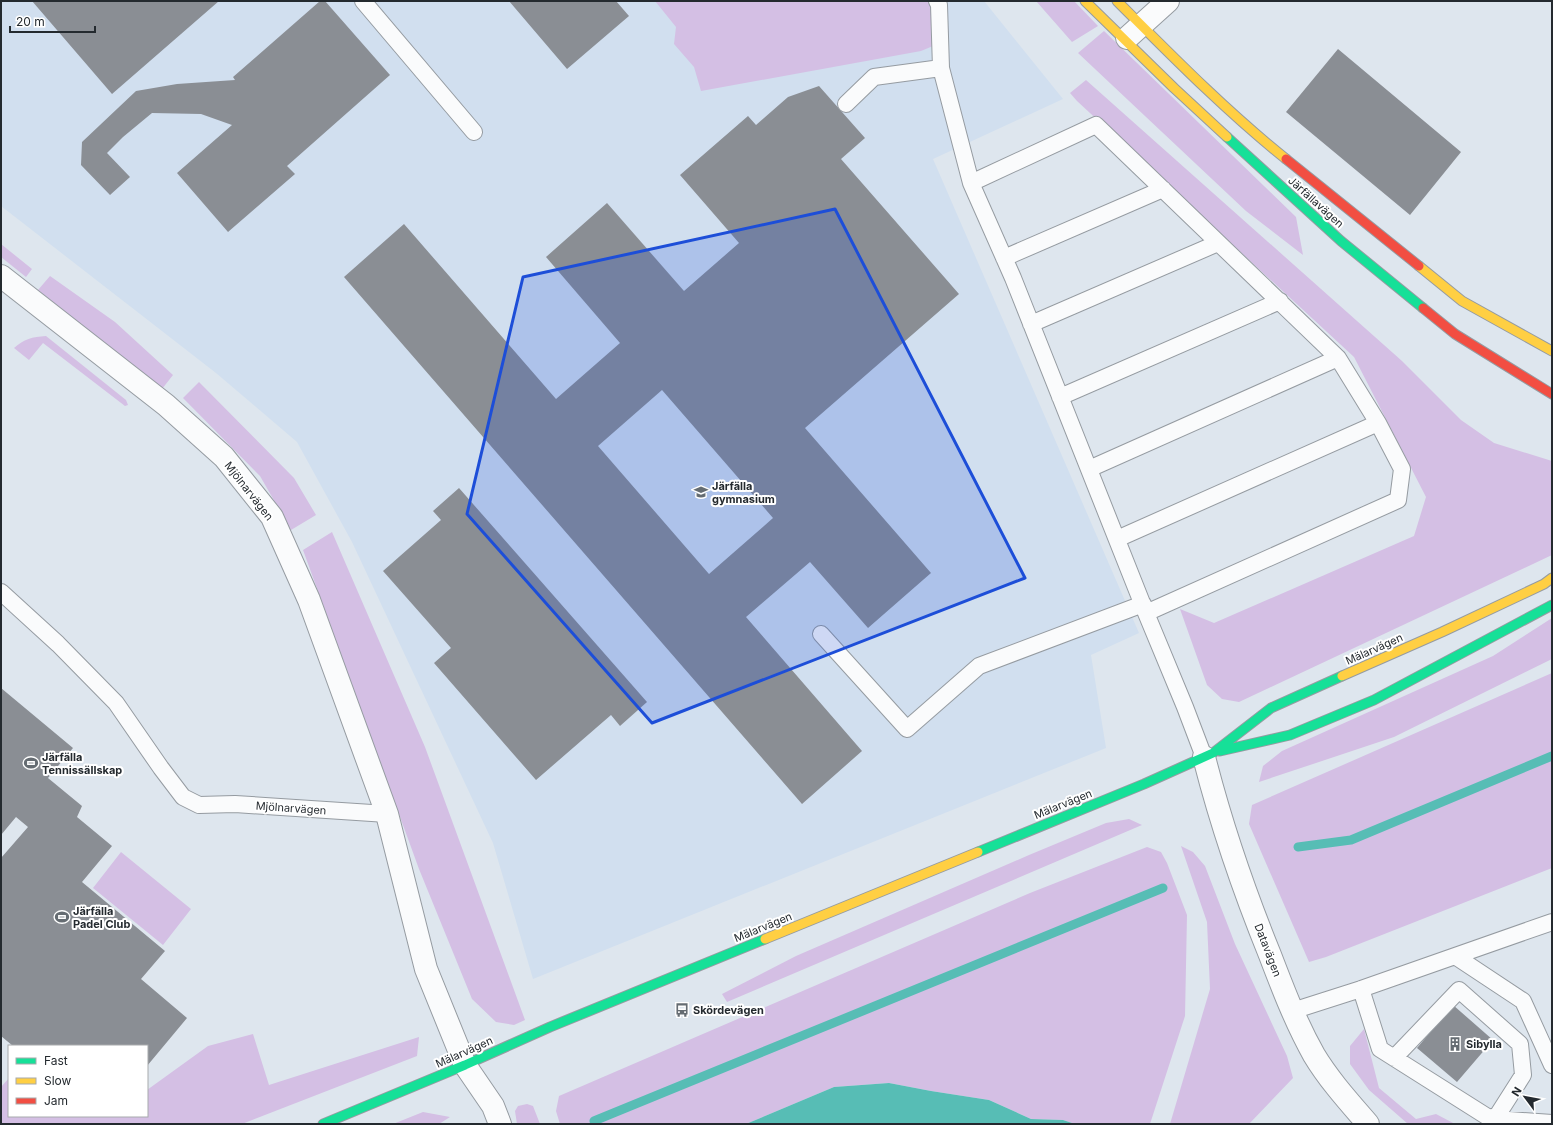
<svg xmlns="http://www.w3.org/2000/svg" width="1553" height="1125" viewBox="0 0 1553 1125" font-family="Inter,sans-serif">
<rect width="100%" height="100%" fill="#dee6ee"/>
<!-- built -->
<path fill="#d1dfef" d="M 1,1 L 984,1 L 1063,99 L 933,159 L 1139,633 L 1091,655 L 1106,748 L 533,979 L 493,843 L 352,542 L 297,442 L 216,373 L 1,206 Z"/>
<!-- green -->
<path fill="#d4bfe4" d="M 655,1 L 929,1 L 935,38 L 933,46 L 921,51 L 701,91 L 694,67 L 674,44 L 676,27 Z
M 1036,1 L 1074,1 L 1098,26 L 1072,42 Z
M 1104,31 L 1296,217 L 1303,255 L 1246,211 L 1078,53 Z
M 1086,80 L 1402,361 L 1461,420 L 1494,443 L 1552,461 L 1552,555 L 1239,702 L 1222,699 L 1207,685 L 1180,609 L 1214,623 L 1414,536 L 1426,497 L 1354,357 L 1077,101 L 1070,93 Z
M 1,244 L 32,269 L 26,277 L 1,257 Z
M 50,276 L 115,322 L 173,375 L 162,389 L 38,290 Z
M 46,336 L 126,400 L 128,405 L 125,406 L 43,343 L 29,360 L 14,348 C 24,339 32,337 46,336 Z
M 199,382 L 294,478 L 316,515 L 291,530 L 260,476 L 183,398 Z
M 332,532 L 425,747 L 525,1020 L 514,1025 L 496,1022 L 472,999 L 419,869 L 303,550 Z
M 1552,618 L 1552,659 L 1394,737 L 1259,782 L 1263,766 L 1282,751 L 1493,656 Z
M 1552,673 L 1552,868 L 1326,957 L 1309,962 L 1249,824 L 1252,805 Z
M 1129,819 L 1142,825 L 727,1002 L 722,994 L 796,956 L 1029,855 L 1106,823 Z
M 1181,846 L 1193,852 L 1205,866 L 1235,944 L 1287,1056 L 1293,1078 L 1249,1124 L 1170,1124 L 1210,989 L 1207,922 Z
M 1147,847 L 1161,852 L 1167,863 L 1187,915 L 1185,1016 L 1150,1124 L 1075,1124 L 1063,1120 L 1031,1119 L 989,1100 L 931,1091 L 889,1083 L 834,1087 L 746,1124 L 560,1124 L 556,1111 L 559,1096 L 1030,893 Z
M 121,852 L 191,909 L 163,945 L 93,888 Z
M 1364,1029 L 1379,1088 L 1416,1119 L 1436,1114 L 1455,1124 L 1408,1124 L 1369,1090 L 1350,1064 L 1350,1046 Z
M 253,1034 L 269,1085 L 419,1037 L 417,1056 L 242,1124 L 1,1124 L 1,1087 L 9,1078 L 9,1116 L 147,1116 L 147,1090 L 208,1046 Z
M 527,1104 L 533,1106 L 540,1124 L 517,1124 L 515,1111 L 518,1106 Z
M 423,1112 L 450,1117 L 439,1124 L 393,1124 Z"/>
<!-- water -->
<path fill="#57bdb5" d="M 889,1083 L 931,1091 L 989,1100 L 1031,1119 L 1063,1120 L 1075,1124 L 746,1124 L 834,1087 Z"/>
<g fill="none" stroke-linecap="round" stroke-linejoin="round">
<!-- stream -->
<path stroke="#57bdb5" stroke-width="9" d="M 1298,847 L 1351,840 L 1552,756
M 594,1121 L 1163,888"/>
</g>
<!-- building -->
<path fill="#8a8e94" fill-rule="evenodd" d="M 32,1 L 219,1 L 112,94 Z
M 320,1 L 325,1 L 390,75 L 287,166 L 295,174 L 228,232 L 177,173 L 232,125 L 201,114 L 152,113 L 123,137 L 107,153 L 130,177 L 110,195 L 81,165 L 82,142 L 136,91 L 177,84 L 235,80 L 233,77 Z
M 509,1 L 616,1 L 629,16 L 567,69 Z
M 1338,49 L 1461,152 L 1410,215 L 1286,112 Z
M 819,86 L 865,138 L 841,159 L 959,294 L 805,428 L 931,573 L 868,628 L 810,562 L 746,617 L 862,751 L 802,804 L 344,277 L 404,224 L 556,399 L 620,343 L 546,257 L 607,203 L 684,291 L 739,243 L 680,175 L 748,116 L 756,125 L 788,97 ZM 662,390 L 773,518 L 709,574 L 598,446 Z
M 459,488 L 647,702 L 620,726 L 611,715 L 536,780 L 434,663 L 451,648 L 383,571 L 441,520 L 433,511 Z
M 1,688 L 73,748 L 48,778 L 82,806 L 77,817 L 112,846 L 82,882 L 165,951 L 141,979 L 187,1018 L 147,1066 L 147,1046 L 13,1046 L 1,1036 L 1,858 L 28,827 L 16,817 L 1,835 Z
M 1453,1005 L 1493,1040 L 1457,1082 L 1417,1048 Z"/>
<g fill="none" stroke-linecap="round" stroke-linejoin="round">
<defs>
<path id="lane" d="M 363,1 L 474,132
M 937,1 L 939,5 L 941,68 L 971,183 L 1013,278 L 1146,613 L 1185,707 L 1204,757
M 846,104 L 874,77 L 941,68
M 971,183 L 1096,125 L 1338,358 L 1378,423 L 1402,469 L 1398,500 L 1146,613
M 1004,258 L 1163,189
M 1031,324 L 1218,243
M 1060,397 L 1280,301
M 1089,469 L 1338,358
M 1117,539 L 1378,423
M 1,592 L 58,644 L 116,703 L 161,768 L 183,797 L 199,805 L 235,804 L 387,814
M 821,634 L 907,729 L 979,666 L 1143,604
M 1455,956 L 1523,1001 L 1552,1065
M 1361,989 L 1380,1049 L 1486,1116 L 1495,1119 L 1552,1123
M 1292,1011 L 1361,989 L 1552,922
M 1394,1058 L 1459,990 L 1520,1044 L 1523,1075 L 1495,1119"/>
<path id="street" d="M 1127,38 L 1168,1
M 1,276 L 166,405 L 224,457 L 272,517 L 309,600 L 387,814 L 426,969 L 465,1065 L 493,1106 L 500,1124
M 1204,757 C 1221,824 1244,891 1270,955 C 1283,989 1296,1023 1314,1055 C 1329,1080 1349,1102 1368,1124"/>
<path id="fast" d="M 1227,137 L 1341,241 L 1423,308
M 1220,751 L 1290,735 L 1374,700 L 1552,605
M 978,852 L 1144,784 L 1213,753 L 1271,708 L 1342,676
M 323,1124 L 465,1065 L 550,1027 L 765,939"/>
<path id="slow" d="M 1085,1 L 1174,88 L 1227,137
M 1117,1 C 1172,56 1226,111 1286,159
M 1419,266 L 1462,301 L 1552,351
M 1342,676 L 1442,632 L 1544,584 L 1552,578
M 765,939 L 978,852"/>
<path id="jam" d="M 1286,159 L 1419,266
M 1423,308 L 1455,334 L 1552,394"/>
</defs>
<!-- lane casing -->
<use href="#lane" stroke="#959ba1" stroke-width="18"/>
<!-- street casing -->
<use href="#street" stroke="#959ba1" stroke-width="24"/>
<!-- fast casing -->
<use href="#fast" stroke="#959ba1" stroke-width="11"/>
<!-- slow casing -->
<use href="#slow" stroke="#959ba1" stroke-width="11"/>
<!-- jam casing -->
<use href="#jam" stroke="#959ba1" stroke-width="11"/>
<!-- lane -->
<use href="#lane" stroke="#fafbfc" stroke-width="16"/>
<!-- street -->
<use href="#street" stroke="#fafbfc" stroke-width="22"/>
<!-- fast -->
<use href="#fast" stroke="#16e098" stroke-width="9"/>
<!-- slow -->
<use href="#slow" stroke="#ffcf43" stroke-width="9"/>
<!-- jam -->
<use href="#jam" stroke="#f24e42" stroke-width="9"/>
</g>
<!-- marked area -->
<path fill="#1d4ed8" fill-opacity="0.2" stroke="#1d4ed8" stroke-width="3" stroke-linejoin="round" d="M 835,209 L 1025,578 L 652,723 L 467,514 L 523,277 Z"/>
<!-- icons -->
<defs>
<symbol id="school-bare" viewBox="-9 -9 18 18"><path d="M0-5L7-2L0 1L-7-2ZM-4 1L0 2.5L4 1V4Q0 6-4 4Z" fill="#656c72" stroke="#fff" stroke-width="2.5" paint-order="stroke"/></symbol>
<symbol id="stadium-bare" viewBox="-9 -9 18 18"><path d="M0-5a6.5 5 0 1 0 0 10a6.5 5 0 1 0 0-10ZM-3.5-1.8h7v3.6h-7Z" fill="#656c72" stroke="#fff" stroke-width="2.5" paint-order="stroke"/></symbol>
<symbol id="bus-bare" viewBox="-9 -9 18 18"><path d="M-5-6H5V4H4V6H2V4H-2V6H-4V4H-5ZM-3.5-4V0h7V-4ZM-3.5 1.2v1.5H-2V1.2ZM2 1.2v1.5H3.5V1.2Z" fill="#656c72" stroke="#fff" stroke-width="2.5" paint-order="stroke"/></symbol>
<symbol id="building-bare" viewBox="-9 -9 18 18"><path d="M-4-6H4V6H1V3H-1V6H-4ZM-2.5-4.3h1.7v1.8h-1.7ZM.8-4.3h1.7v1.8H.8ZM-2.5-1h1.7V.8h-1.7ZM.8-1h1.7V.8H.8Z" fill="#656c72" stroke="#fff" stroke-width="2.5" paint-order="stroke"/></symbol>
</defs>
<g fill-rule="evenodd">
<use href="#school-bare" x="691" y="482" width="20" height="20"/>
<use href="#stadium-bare" x="21" y="753" width="20" height="20"/>
<use href="#stadium-bare" x="52" y="907" width="20" height="20"/>
<use href="#bus-bare" x="672" y="1000" width="20" height="20"/>
<use href="#building-bare" x="1445" y="1034" width="20" height="20"/>
</g>
<g text-anchor="middle" dominant-baseline="central" stroke-width="4" stroke-linejoin="round" paint-order="stroke">
<!-- street labels -->
<g font-size="11" fill="#242a2f" stroke="#fff">
<text transform="translate(1316 202) rotate(42)">Järfällavägen</text>
<text transform="translate(249 491) rotate(52)">Mjölnarvägen</text>
<text transform="translate(1374 649) rotate(-24)">Mälarvägen</text>
<text transform="translate(1063 804) rotate(-22)">Mälarvägen</text>
<text transform="translate(291 808) rotate(4)">Mjölnarvägen</text>
<text transform="translate(763 927) rotate(-22)">Mälarvägen</text>
<text transform="translate(1268 950) rotate(69)">Datavägen</text>
<text transform="translate(464 1052) rotate(-24)">Mälarvägen</text>
</g>
<!-- poi labels -->
<g font-size="11" font-weight="bold" fill="#242a2f" stroke="#fff" text-anchor="start">
<text x="712" y="486">Järfälla<tspan x="712" dy="13">gymnasium</tspan></text>
<text x="42" y="757">Järfälla<tspan x="42" dy="13">Tennissällskap</tspan></text>
<text x="73" y="911">Järfälla<tspan x="73" dy="13">Padel Club</tspan></text>
<text x="693" y="1010">Skördevägen</text>
<text x="1466" y="1044">Sibylla</text>
</g>
</g>
<!-- border -->
<rect width="1553" height="1125" fill="none" stroke="#242a2f" stroke-width="4"/>
<!-- legend -->
<rect x="8" y="1045" width="140" height="72" fill="#ffffff" stroke="#a7aaac"/>
<rect x="16" y="1058" width="20" height="6" fill="#16e098" stroke="#a7aaac"/>
<text x="44" y="1065" font-size="12" fill="#242a2f">Fast</text>
<rect x="16" y="1078" width="20" height="6" fill="#ffcf43" stroke="#a7aaac"/>
<text x="44" y="1085" font-size="12" fill="#242a2f">Slow</text>
<rect x="16" y="1098" width="20" height="6" fill="#f24e42" stroke="#a7aaac"/>
<text x="44" y="1105" font-size="12" fill="#242a2f">Jam</text>
<!-- north arrow -->
<g transform="translate(1525 1097) rotate(302)" stroke="#ffffff" stroke-width="3" paint-order="stroke">
<path d="M0-3L7 15L0 10L-7 15Z" fill="#242a2f"/>
<text y="-6" font-size="11" font-weight="bold" text-anchor="middle" fill="#242a2f">N</text>
</g>
<!-- scale -->
<path d="M10 26v6h85v-6" fill="none" stroke="#242a2f" stroke-width="2"/>
<text x="16" y="26" font-size="12" fill="#242a2f" stroke="#ffffff" stroke-width="3" paint-order="stroke">20 m</text>
</svg>
